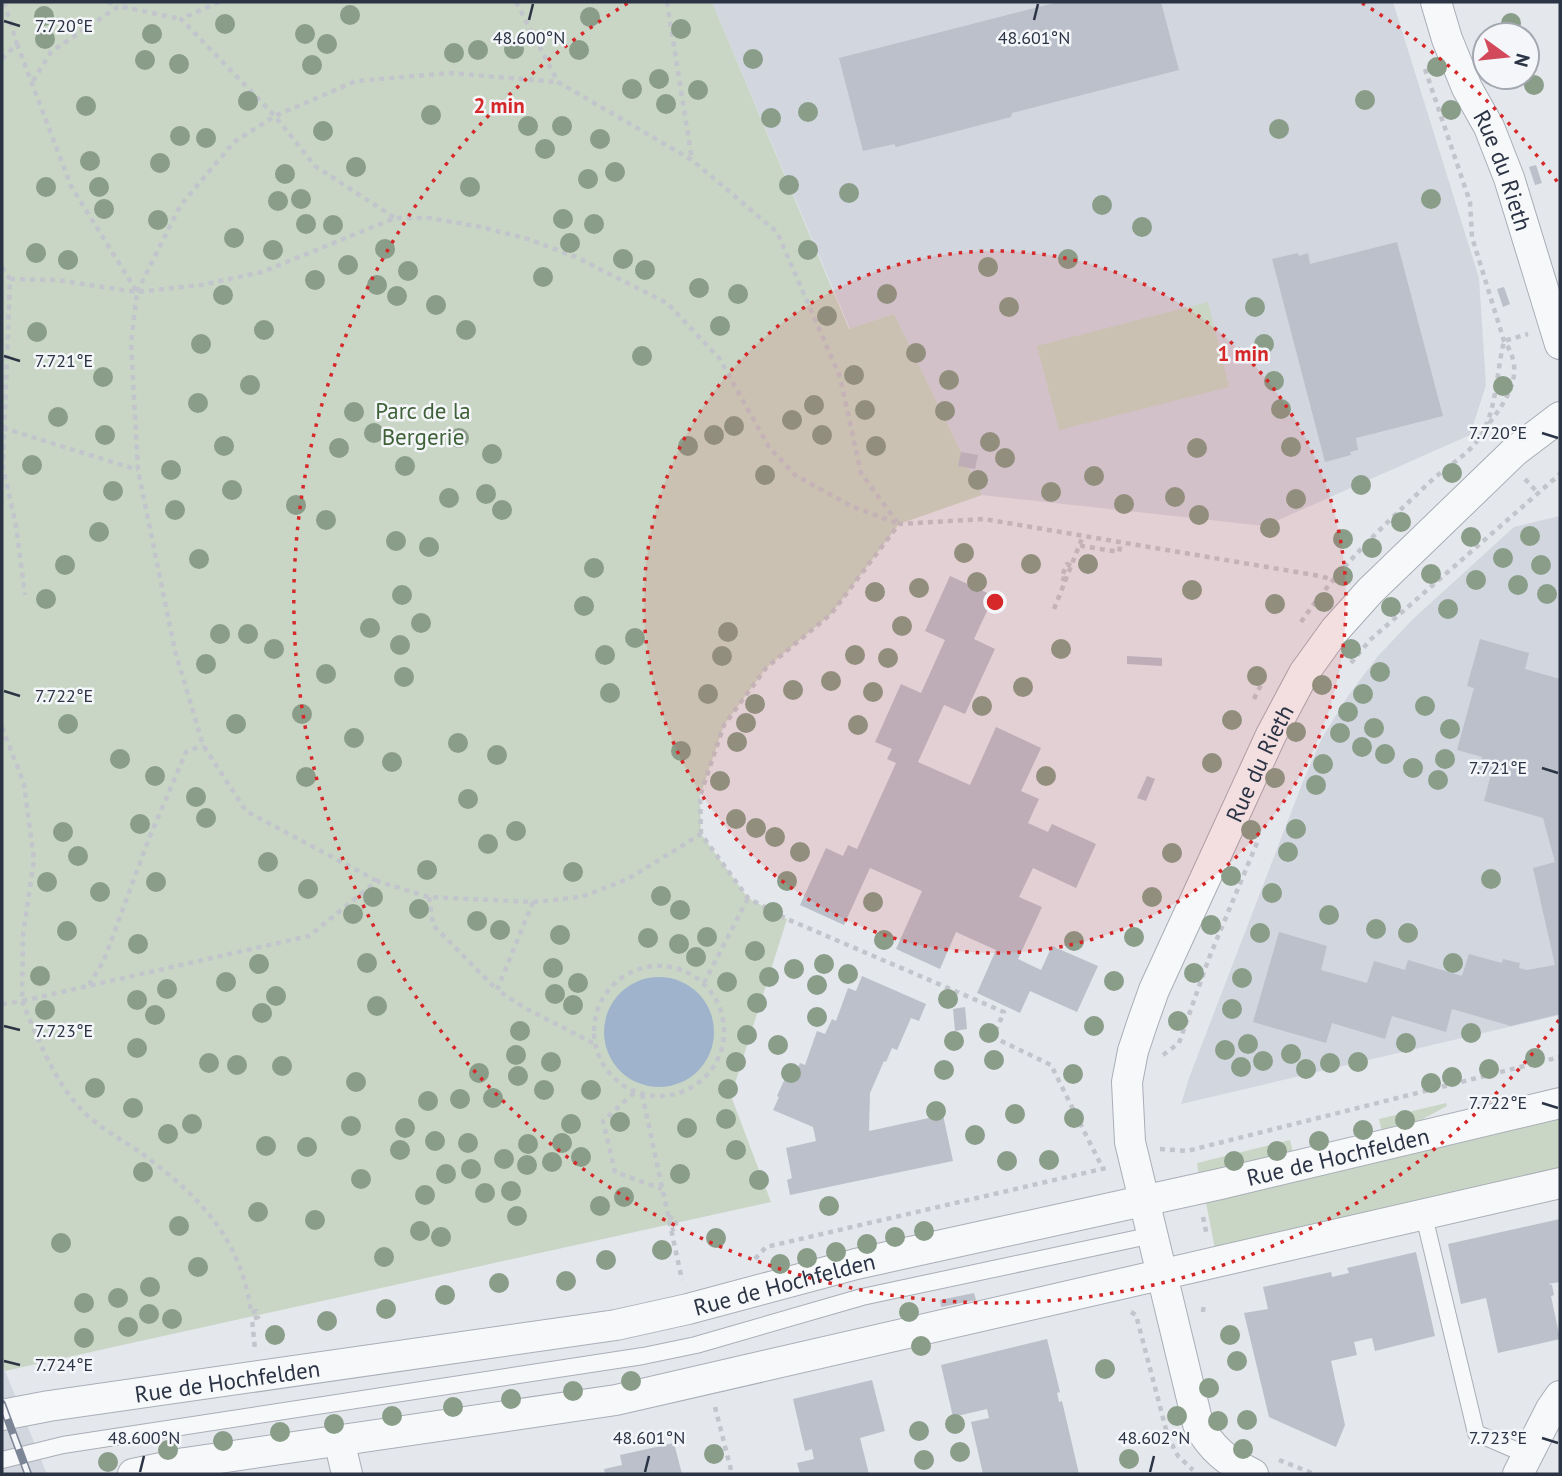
<svg xmlns="http://www.w3.org/2000/svg" width="1562" height="1476" viewBox="0 0 1562 1476" font-family="'PT Sans',sans-serif">
<rect width="100%" height="100%" fill="#e4e7ec"/>
<!-- built -->
<path fill="#d2d6de" d="M 712,2 L 1393,2 L 1479,278 L 1486,385 L 1470,435 L 1265,526 L 982,495 L 894,314 L 850,329 Z
M 1560,516 L 1560,1015 L 1181,1104 L 1189,1078 L 1302,784 L 1322,738 L 1348,696 L 1378,656 L 1413,619 L 1514,527 Z
M 2,1360 L 5,1371 L 47,1474 L 2,1474 Z"/>
<!-- green -->
<path fill="#c9d6c5" d="M 2,2 L 712,2 L 849,329 L 894,314 L 982,495 L 899,524 L 831,614 L 766,668 L 724,725 L 700,796 L 701,834 L 748,898 L 787,919 L 731,1096 L 771,1202 L 5,1371 L 2,1360 Z
M 1208,302 L 1229,387 L 1059,430 L 1037,346 Z
M 1446,1103 L 1447,1106 L 1397,1133 L 1383,1136 L 1379,1119 Z
M 1560,1112 L 1560,1174 L 1216,1254 L 1206,1203 Z
M 1290,1140 L 1294,1157 L 1199,1175 L 1197,1163 Z"/>
<!-- water -->
<path fill="#9fb4cc" d="M604 1032a55 55 0 1 1 110 0a55 55 0 1 1-110 0Z"/>
<!-- building -->
<path fill="#bbc0ca" d="M 1058,2 L 1161,2 L 1179,70 L 1012,113 L 1011,117 L 896,147 L 894,144 L 863,151 L 839,58 Z
M 1536,165 L 1542,183 L 1535,185 L 1529,167 Z
M 1397,242 L 1443,416 L 1356,438 L 1358,450 L 1350,452 L 1351,455 L 1325,462 L 1272,259 L 1298,253 L 1299,256 L 1308,253 L 1310,264 Z
M 1504,287 L 1510,304 L 1503,307 L 1497,289 Z
M 961,452 L 978,455 L 975,469 L 958,466 Z
M 950,576 L 994,596 L 974,639 L 995,649 L 965,714 L 944,705 L 918,762 L 970,785 L 996,727 L 1041,748 L 1021,791 L 1039,799 L 1028,823 L 1048,832 L 1052,824 L 1096,844 L 1076,888 L 1033,868 L 1019,897 L 1042,907 L 1018,959 L 1041,970 L 1052,946 L 1098,966 L 1077,1012 L 1030,991 L 1020,1013 L 977,993 L 996,950 L 956,932 L 940,969 L 896,949 L 922,891 L 870,868 L 844,925 L 800,905 L 826,848 L 843,856 L 848,845 L 857,849 L 896,763 L 887,759 L 892,749 L 875,742 L 901,684 L 921,693 L 945,640 L 925,631 Z
M 1480,639 L 1529,653 L 1525,669 L 1560,679 L 1560,1014 L 1511,1026 L 1452,1009 L 1446,1032 L 1392,1016 L 1385,1039 L 1332,1023 L 1326,1043 L 1253,1022 L 1279,932 L 1327,946 L 1321,970 L 1367,983 L 1374,961 L 1405,970 L 1408,960 L 1462,976 L 1469,954 L 1502,963 L 1503,959 L 1520,963 L 1519,968 L 1527,970 L 1555,965 L 1533,868 L 1555,862 L 1543,818 L 1484,801 L 1491,774 L 1478,771 L 1482,757 L 1457,750 L 1474,688 L 1467,686 Z
M 1127,656 L 1162,658 L 1162,666 L 1127,664 Z
M 1147,776 L 1155,779 L 1146,801 L 1137,798 Z
M 862,976 L 926,1004 L 919,1021 L 911,1018 L 897,1050 L 892,1048 L 886,1062 L 884,1061 L 870,1093 L 869,1131 L 943,1115 L 953,1161 L 790,1195 L 787,1180 L 792,1178 L 786,1148 L 816,1141 L 813,1127 L 773,1110 L 779,1097 L 777,1096 L 787,1074 L 794,1077 L 800,1063 L 805,1065 L 817,1031 L 825,1034 L 832,1019 L 836,1021 L 848,988 L 856,991 Z
M 965,1007 L 967,1029 L 955,1031 L 953,1009 Z
M 1560,1219 L 1560,1282 L 1548,1284 L 1552,1285 L 1554,1295 L 1551,1296 L 1560,1339 L 1498,1353 L 1486,1298 L 1461,1304 L 1448,1244 Z
M 1416,1252 L 1435,1336 L 1375,1351 L 1372,1338 L 1354,1342 L 1357,1355 L 1331,1361 L 1345,1425 L 1336,1447 L 1269,1417 L 1244,1313 L 1268,1309 L 1263,1287 L 1331,1272 L 1332,1277 L 1349,1273 L 1347,1268 Z
M 974,1293 L 976,1300 L 941,1307 L 940,1300 Z
M 1047,1339 L 1060,1392 L 1057,1393 L 1058,1397 L 1059,1402 L 1062,1401 L 1079,1474 L 983,1474 L 971,1422 L 989,1418 L 987,1409 L 953,1417 L 941,1365 Z
M 872,1380 L 885,1431 L 860,1438 L 869,1474 L 800,1474 L 797,1463 L 814,1459 L 812,1449 L 805,1451 L 793,1399 Z
M 674,1443 L 682,1474 L 605,1474 L 604,1469 L 622,1465 L 620,1455 Z"/>
<g fill="none" stroke-linecap="round" stroke-linejoin="round">
<defs>
<path id="lane" d="M 1424,1216 L 1476,1433 L 1527,1455
M 2,1460 L 63,1445 L 643,1356 L 696,1345 L 862,1297 L 1153,1235"/>
<g id="street">
<path id="s1" d="M 1436,2 L 1447,39 L 1467,88 L 1489,127 L 1509,178 L 1560,344"/>
<path id="s2" d="M 2,1415 L 49,1406 L 616,1325 L 688,1309 L 856,1264 L 1220,1184 L 1560,1103"/>
<path d="M 339,1440 L 347,1474"/>
<path d="M 133,1474 L 185,1463 L 616,1400 L 1560,1183"/>
<path id="s3" d="M 1253,1474 C 1228,1462 1211,1449 1198,1424 L 1130,1142 L 1127,1082 L 1133,1051 L 1143,1021 L 1154,990 L 1271,735 L 1304,673 L 1335,630 L 1370,591 L 1515,451 L 1560,417"/>
<path d="M 1518,1474 L 1551,1409 L 1560,1396"/>
</g>
</defs>
<!-- lane casing -->
<use href="#lane" stroke="#a9aeb7" stroke-width="18"/>
<!-- street casing -->
<use href="#street" stroke="#a9aeb7" stroke-width="32"/>
<!-- path -->
<path stroke="#c2c5cb" stroke-width="4.5" stroke-dasharray="5 5" stroke-linecap="butt" d="M 108,2 L 118,6
M 219,2 L 181,19 L 275,116 L 315,166 L 395,218
M 516,2 L 558,82 L 692,160 L 777,232 L 840,377 L 861,473 L 897,522
M 667,2 L 692,160
M 17,44 L 71,186 L 137,292 L 131,343 L 138,470 L 175,651 L 203,745 L 246,811 L 377,881
M 2,59 L 17,44 L 4,2
M 1425,69 L 1470,202 L 1472,237 L 1504,341 C 1527,372 1507,400 1487,426
M 33,81 L 51,52 L 119,6 L 181,19
M 2,267 L 10,279 L 3,467 L 16,526 L 25,595
M 10,279 L 56,280 L 137,292 L 201,285 L 262,272 L 395,218 L 430,218 L 481,227 L 528,239 L 576,257 L 667,303 L 719,358 L 769,447 L 795,475 L 851,506 L 899,524
M 137,292 L 180,206 L 234,142 L 275,116 L 356,81 L 451,73 L 557,82
M 3,428 L 138,470
M 1525,479 L 1538,493
M 1082,544 L 1082,546 L 1119,552 L 1121,542
M 1066,580 L 1061,578 L 1067,564 L 1071,566
M 1054,609 L 1083,536
M 1301,622 C 1339,567 1383,526 1431,481 C 1449,464 1473,453 1484,430 C 1497,403 1497,370 1504,341 L 1528,334
M 1351,663 L 1370,640 L 1560,474
M 1254,699 L 1264,679
M 2,727 L 24,784 L 34,860 L 23,935 L 22,1001 L 309,936 L 377,881 L 429,897 L 533,902 L 581,897 L 628,879 L 701,834 L 748,898 L 787,919 L 1004,1012 L 993,1037 L 1051,1065 L 1103,1169
M 701,834 L 700,796 L 724,725 L 766,668 L 831,614 L 899,524 L 984,519 L 1320,576 L 1341,582
M 429,897 L 433,925 L 497,990
M 533,902 L 497,990 L 525,1008 L 593,1043
M594 1031a65 65 0 1 1 130 0a65 65 0 1 1-130 0Z
M 704,983 L 748,898
M 89,985 L 104,960 L 148,841 L 186,752 L 203,745
M 2,1004 L 22,1001 C 39,1041 55,1085 87,1115 C 104,1131 126,1142 144,1155 C 200,1197 242,1240 251,1313 L 256,1311 L 258,1317 L 252,1319 L 255,1350
M 1163,1055 L 1179,1043 L 1209,958 L 1259,838
M 634,1093 L 603,1121 L 615,1172 L 662,1189
M 642,1094 L 682,1280
M 1160,1149 L 1187,1151 L 1560,1057
M 1203,1217 L 1207,1236
M 668,1218 L 674,1217 L 677,1228 L 671,1230
M 755,1259 L 766,1247 L 1106,1168
M 1131,1312 L 1136,1315 L 1168,1437 L 1178,1456 L 1193,1470
M 1203,1312 L 1204,1302
M 715,1407 L 732,1474
M 1279,1460 L 1314,1474"/>
<!-- lane -->
<use href="#lane" stroke="#f7f8fa" stroke-width="16"/>
<!-- street -->
<use href="#street" stroke="#f7f8fa" stroke-width="30"/>
<defs>
<path id="rail" d="M 2,1404 L 28,1474"/>
</defs>
<!-- rail casing -->
<use href="#rail" stroke="#7d8696" stroke-width="8"/>
<!-- rail -->
<use href="#rail" stroke="#f4f6f9" stroke-width="5" stroke-dasharray="16" stroke-linecap="butt"/>
</g>
<!-- trees -->
<g fill="#899d89">
<circle cx="350" cy="15" r="10"/>
<circle cx="44" cy="16" r="10"/>
<circle cx="590" cy="17" r="10"/>
<circle cx="1511" cy="23" r="10"/>
<circle cx="225" cy="24" r="10"/>
<circle cx="681" cy="29" r="10"/>
<circle cx="152" cy="34" r="10"/>
<circle cx="305" cy="34" r="10"/>
<circle cx="45" cy="39" r="10"/>
<circle cx="327" cy="44" r="10"/>
<circle cx="514" cy="49" r="10"/>
<circle cx="478" cy="50" r="10"/>
<circle cx="579" cy="50" r="10"/>
<circle cx="454" cy="53" r="10"/>
<circle cx="753" cy="59" r="10"/>
<circle cx="145" cy="60" r="10"/>
<circle cx="179" cy="64" r="10"/>
<circle cx="312" cy="65" r="10"/>
<circle cx="1437" cy="67" r="10"/>
<circle cx="659" cy="79" r="10"/>
<circle cx="1534" cy="85" r="10"/>
<circle cx="632" cy="89" r="10"/>
<circle cx="698" cy="90" r="10"/>
<circle cx="1365" cy="100" r="10"/>
<circle cx="248" cy="101" r="10"/>
<circle cx="666" cy="104" r="10"/>
<circle cx="86" cy="106" r="10"/>
<circle cx="1451" cy="110" r="10"/>
<circle cx="808" cy="112" r="10"/>
<circle cx="431" cy="115" r="10"/>
<circle cx="771" cy="118" r="10"/>
<circle cx="528" cy="126" r="10"/>
<circle cx="562" cy="126" r="10"/>
<circle cx="1279" cy="129" r="10"/>
<circle cx="323" cy="131" r="10"/>
<circle cx="180" cy="136" r="10"/>
<circle cx="206" cy="138" r="10"/>
<circle cx="600" cy="139" r="10"/>
<circle cx="545" cy="149" r="10"/>
<circle cx="90" cy="161" r="10"/>
<circle cx="160" cy="163" r="10"/>
<circle cx="356" cy="167" r="10"/>
<circle cx="615" cy="172" r="10"/>
<circle cx="285" cy="174" r="10"/>
<circle cx="588" cy="179" r="10"/>
<circle cx="789" cy="185" r="10"/>
<circle cx="46" cy="187" r="10"/>
<circle cx="99" cy="187" r="10"/>
<circle cx="470" cy="187" r="10"/>
<circle cx="849" cy="193" r="10"/>
<circle cx="301" cy="199" r="10"/>
<circle cx="1431" cy="199" r="10"/>
<circle cx="278" cy="201" r="10"/>
<circle cx="1102" cy="205" r="10"/>
<circle cx="104" cy="209" r="10"/>
<circle cx="563" cy="219" r="10"/>
<circle cx="158" cy="220" r="10"/>
<circle cx="306" cy="224" r="10"/>
<circle cx="594" cy="224" r="10"/>
<circle cx="333" cy="225" r="10"/>
<circle cx="1142" cy="227" r="10"/>
<circle cx="234" cy="238" r="10"/>
<circle cx="570" cy="243" r="10"/>
<circle cx="385" cy="249" r="10"/>
<circle cx="273" cy="250" r="10"/>
<circle cx="808" cy="250" r="10"/>
<circle cx="36" cy="253" r="10"/>
<circle cx="623" cy="259" r="10"/>
<circle cx="1068" cy="259" r="10"/>
<circle cx="68" cy="260" r="10"/>
<circle cx="348" cy="265" r="10"/>
<circle cx="988" cy="267" r="10"/>
<circle cx="645" cy="270" r="10"/>
<circle cx="408" cy="271" r="10"/>
<circle cx="543" cy="277" r="10"/>
<circle cx="315" cy="280" r="10"/>
<circle cx="377" cy="285" r="10"/>
<circle cx="699" cy="288" r="10"/>
<circle cx="738" cy="294" r="10"/>
<circle cx="887" cy="294" r="10"/>
<circle cx="223" cy="295" r="10"/>
<circle cx="397" cy="296" r="10"/>
<circle cx="436" cy="305" r="10"/>
<circle cx="1009" cy="307" r="10"/>
<circle cx="1255" cy="307" r="10"/>
<circle cx="827" cy="316" r="10"/>
<circle cx="720" cy="326" r="10"/>
<circle cx="264" cy="330" r="10"/>
<circle cx="466" cy="330" r="10"/>
<circle cx="37" cy="332" r="10"/>
<circle cx="201" cy="344" r="10"/>
<circle cx="1264" cy="344" r="10"/>
<circle cx="916" cy="353" r="10"/>
<circle cx="642" cy="356" r="10"/>
<circle cx="854" cy="375" r="10"/>
<circle cx="103" cy="377" r="10"/>
<circle cx="949" cy="380" r="10"/>
<circle cx="1274" cy="381" r="10"/>
<circle cx="250" cy="385" r="10"/>
<circle cx="1503" cy="386" r="10"/>
<circle cx="198" cy="403" r="10"/>
<circle cx="814" cy="405" r="10"/>
<circle cx="1281" cy="409" r="10"/>
<circle cx="865" cy="410" r="10"/>
<circle cx="945" cy="411" r="10"/>
<circle cx="354" cy="412" r="10"/>
<circle cx="58" cy="417" r="10"/>
<circle cx="792" cy="420" r="10"/>
<circle cx="734" cy="426" r="10"/>
<circle cx="374" cy="433" r="10"/>
<circle cx="105" cy="435" r="10"/>
<circle cx="714" cy="435" r="10"/>
<circle cx="822" cy="435" r="10"/>
<circle cx="459" cy="438" r="10"/>
<circle cx="990" cy="442" r="10"/>
<circle cx="224" cy="446" r="10"/>
<circle cx="688" cy="446" r="10"/>
<circle cx="876" cy="446" r="10"/>
<circle cx="1291" cy="447" r="10"/>
<circle cx="339" cy="448" r="10"/>
<circle cx="1197" cy="448" r="10"/>
<circle cx="492" cy="454" r="10"/>
<circle cx="1005" cy="458" r="10"/>
<circle cx="32" cy="465" r="10"/>
<circle cx="405" cy="466" r="10"/>
<circle cx="171" cy="470" r="10"/>
<circle cx="1452" cy="473" r="10"/>
<circle cx="765" cy="475" r="10"/>
<circle cx="1094" cy="476" r="10"/>
<circle cx="978" cy="480" r="10"/>
<circle cx="1361" cy="485" r="10"/>
<circle cx="232" cy="490" r="10"/>
<circle cx="113" cy="491" r="10"/>
<circle cx="1051" cy="492" r="10"/>
<circle cx="486" cy="494" r="10"/>
<circle cx="1175" cy="497" r="10"/>
<circle cx="449" cy="498" r="10"/>
<circle cx="1296" cy="499" r="10"/>
<circle cx="1124" cy="504" r="10"/>
<circle cx="296" cy="505" r="10"/>
<circle cx="175" cy="510" r="10"/>
<circle cx="502" cy="510" r="10"/>
<circle cx="1199" cy="515" r="10"/>
<circle cx="326" cy="520" r="10"/>
<circle cx="1401" cy="522" r="10"/>
<circle cx="1270" cy="528" r="10"/>
<circle cx="99" cy="532" r="10"/>
<circle cx="1530" cy="536" r="10"/>
<circle cx="1471" cy="537" r="10"/>
<circle cx="1343" cy="539" r="10"/>
<circle cx="396" cy="541" r="10"/>
<circle cx="429" cy="547" r="10"/>
<circle cx="1372" cy="548" r="10"/>
<circle cx="964" cy="553" r="10"/>
<circle cx="1503" cy="558" r="10"/>
<circle cx="199" cy="559" r="10"/>
<circle cx="1031" cy="564" r="10"/>
<circle cx="1088" cy="564" r="10"/>
<circle cx="65" cy="565" r="10"/>
<circle cx="1541" cy="565" r="10"/>
<circle cx="594" cy="568" r="10"/>
<circle cx="1431" cy="574" r="10"/>
<circle cx="1343" cy="576" r="10"/>
<circle cx="1476" cy="580" r="10"/>
<circle cx="977" cy="582" r="10"/>
<circle cx="1518" cy="585" r="10"/>
<circle cx="919" cy="588" r="10"/>
<circle cx="1192" cy="590" r="10"/>
<circle cx="875" cy="592" r="10"/>
<circle cx="1547" cy="594" r="10"/>
<circle cx="402" cy="595" r="10"/>
<circle cx="46" cy="599" r="10"/>
<circle cx="1324" cy="602" r="10"/>
<circle cx="1275" cy="604" r="10"/>
<circle cx="584" cy="606" r="10"/>
<circle cx="1391" cy="607" r="10"/>
<circle cx="1448" cy="609" r="10"/>
<circle cx="421" cy="623" r="10"/>
<circle cx="902" cy="626" r="10"/>
<circle cx="370" cy="628" r="10"/>
<circle cx="728" cy="632" r="10"/>
<circle cx="220" cy="634" r="10"/>
<circle cx="248" cy="634" r="10"/>
<circle cx="635" cy="638" r="10"/>
<circle cx="400" cy="645" r="10"/>
<circle cx="274" cy="649" r="10"/>
<circle cx="1061" cy="649" r="10"/>
<circle cx="1351" cy="649" r="10"/>
<circle cx="605" cy="655" r="10"/>
<circle cx="855" cy="655" r="10"/>
<circle cx="722" cy="656" r="10"/>
<circle cx="888" cy="658" r="10"/>
<circle cx="206" cy="664" r="10"/>
<circle cx="1380" cy="672" r="10"/>
<circle cx="326" cy="674" r="10"/>
<circle cx="1257" cy="676" r="10"/>
<circle cx="404" cy="677" r="10"/>
<circle cx="831" cy="681" r="10"/>
<circle cx="1322" cy="685" r="10"/>
<circle cx="1023" cy="687" r="10"/>
<circle cx="793" cy="690" r="10"/>
<circle cx="873" cy="692" r="10"/>
<circle cx="610" cy="693" r="10"/>
<circle cx="708" cy="694" r="10"/>
<circle cx="1363" cy="694" r="10"/>
<circle cx="755" cy="704" r="10"/>
<circle cx="982" cy="706" r="10"/>
<circle cx="1425" cy="706" r="10"/>
<circle cx="1348" cy="712" r="10"/>
<circle cx="302" cy="714" r="10"/>
<circle cx="1232" cy="720" r="10"/>
<circle cx="746" cy="723" r="10"/>
<circle cx="68" cy="724" r="10"/>
<circle cx="236" cy="724" r="10"/>
<circle cx="858" cy="725" r="10"/>
<circle cx="1374" cy="728" r="10"/>
<circle cx="1450" cy="729" r="10"/>
<circle cx="1296" cy="732" r="10"/>
<circle cx="1340" cy="733" r="10"/>
<circle cx="354" cy="738" r="10"/>
<circle cx="737" cy="742" r="10"/>
<circle cx="458" cy="743" r="10"/>
<circle cx="1362" cy="747" r="10"/>
<circle cx="681" cy="751" r="10"/>
<circle cx="1385" cy="754" r="10"/>
<circle cx="497" cy="755" r="10"/>
<circle cx="120" cy="759" r="10"/>
<circle cx="1445" cy="759" r="10"/>
<circle cx="392" cy="762" r="10"/>
<circle cx="1212" cy="763" r="10"/>
<circle cx="1323" cy="764" r="10"/>
<circle cx="1413" cy="768" r="10"/>
<circle cx="155" cy="776" r="10"/>
<circle cx="1046" cy="776" r="10"/>
<circle cx="306" cy="777" r="10"/>
<circle cx="1275" cy="778" r="10"/>
<circle cx="1438" cy="780" r="10"/>
<circle cx="720" cy="781" r="10"/>
<circle cx="1316" cy="785" r="10"/>
<circle cx="196" cy="797" r="10"/>
<circle cx="468" cy="799" r="10"/>
<circle cx="206" cy="818" r="10"/>
<circle cx="736" cy="819" r="10"/>
<circle cx="140" cy="824" r="10"/>
<circle cx="756" cy="828" r="10"/>
<circle cx="1296" cy="829" r="10"/>
<circle cx="1251" cy="830" r="10"/>
<circle cx="516" cy="831" r="10"/>
<circle cx="63" cy="832" r="10"/>
<circle cx="775" cy="837" r="10"/>
<circle cx="488" cy="844" r="10"/>
<circle cx="800" cy="852" r="10"/>
<circle cx="1288" cy="852" r="10"/>
<circle cx="1172" cy="853" r="10"/>
<circle cx="78" cy="856" r="10"/>
<circle cx="268" cy="862" r="10"/>
<circle cx="427" cy="870" r="10"/>
<circle cx="573" cy="872" r="10"/>
<circle cx="1231" cy="876" r="10"/>
<circle cx="1491" cy="879" r="10"/>
<circle cx="787" cy="881" r="10"/>
<circle cx="47" cy="882" r="10"/>
<circle cx="156" cy="882" r="10"/>
<circle cx="308" cy="889" r="10"/>
<circle cx="100" cy="892" r="10"/>
<circle cx="1272" cy="893" r="10"/>
<circle cx="661" cy="896" r="10"/>
<circle cx="373" cy="897" r="10"/>
<circle cx="1152" cy="897" r="10"/>
<circle cx="873" cy="902" r="10"/>
<circle cx="419" cy="909" r="10"/>
<circle cx="680" cy="910" r="10"/>
<circle cx="773" cy="912" r="10"/>
<circle cx="353" cy="914" r="10"/>
<circle cx="1329" cy="915" r="10"/>
<circle cx="477" cy="921" r="10"/>
<circle cx="1211" cy="925" r="10"/>
<circle cx="1376" cy="929" r="10"/>
<circle cx="500" cy="930" r="10"/>
<circle cx="67" cy="931" r="10"/>
<circle cx="1260" cy="933" r="10"/>
<circle cx="1408" cy="933" r="10"/>
<circle cx="560" cy="935" r="10"/>
<circle cx="707" cy="937" r="10"/>
<circle cx="1134" cy="937" r="10"/>
<circle cx="648" cy="938" r="10"/>
<circle cx="884" cy="940" r="10"/>
<circle cx="1074" cy="941" r="10"/>
<circle cx="138" cy="944" r="10"/>
<circle cx="679" cy="944" r="10"/>
<circle cx="755" cy="951" r="10"/>
<circle cx="696" cy="957" r="10"/>
<circle cx="367" cy="963" r="10"/>
<circle cx="1453" cy="963" r="10"/>
<circle cx="259" cy="964" r="10"/>
<circle cx="824" cy="964" r="10"/>
<circle cx="553" cy="968" r="10"/>
<circle cx="794" cy="969" r="10"/>
<circle cx="1194" cy="973" r="10"/>
<circle cx="848" cy="974" r="10"/>
<circle cx="40" cy="976" r="10"/>
<circle cx="769" cy="977" r="10"/>
<circle cx="1242" cy="978" r="10"/>
<circle cx="1114" cy="981" r="10"/>
<circle cx="226" cy="982" r="10"/>
<circle cx="727" cy="982" r="10"/>
<circle cx="578" cy="983" r="10"/>
<circle cx="817" cy="985" r="10"/>
<circle cx="167" cy="989" r="10"/>
<circle cx="555" cy="994" r="10"/>
<circle cx="276" cy="996" r="10"/>
<circle cx="948" cy="999" r="10"/>
<circle cx="137" cy="1000" r="10"/>
<circle cx="757" cy="1003" r="10"/>
<circle cx="573" cy="1005" r="10"/>
<circle cx="377" cy="1006" r="10"/>
<circle cx="1232" cy="1009" r="10"/>
<circle cx="45" cy="1010" r="10"/>
<circle cx="262" cy="1013" r="10"/>
<circle cx="155" cy="1015" r="10"/>
<circle cx="817" cy="1017" r="10"/>
<circle cx="1178" cy="1021" r="10"/>
<circle cx="1094" cy="1026" r="10"/>
<circle cx="520" cy="1031" r="10"/>
<circle cx="989" cy="1033" r="10"/>
<circle cx="1471" cy="1033" r="10"/>
<circle cx="747" cy="1035" r="10"/>
<circle cx="954" cy="1041" r="10"/>
<circle cx="1406" cy="1043" r="10"/>
<circle cx="1248" cy="1044" r="10"/>
<circle cx="778" cy="1045" r="10"/>
<circle cx="137" cy="1048" r="10"/>
<circle cx="1225" cy="1050" r="10"/>
<circle cx="1291" cy="1054" r="10"/>
<circle cx="516" cy="1055" r="10"/>
<circle cx="1535" cy="1058" r="10"/>
<circle cx="994" cy="1060" r="10"/>
<circle cx="1263" cy="1061" r="10"/>
<circle cx="551" cy="1062" r="10"/>
<circle cx="736" cy="1062" r="10"/>
<circle cx="1358" cy="1062" r="10"/>
<circle cx="209" cy="1063" r="10"/>
<circle cx="1330" cy="1063" r="10"/>
<circle cx="237" cy="1065" r="10"/>
<circle cx="282" cy="1066" r="10"/>
<circle cx="1241" cy="1067" r="10"/>
<circle cx="1306" cy="1069" r="10"/>
<circle cx="1489" cy="1069" r="10"/>
<circle cx="944" cy="1070" r="10"/>
<circle cx="479" cy="1073" r="10"/>
<circle cx="791" cy="1073" r="10"/>
<circle cx="1073" cy="1074" r="10"/>
<circle cx="518" cy="1076" r="10"/>
<circle cx="1452" cy="1077" r="10"/>
<circle cx="356" cy="1082" r="10"/>
<circle cx="1431" cy="1083" r="10"/>
<circle cx="95" cy="1088" r="10"/>
<circle cx="728" cy="1089" r="10"/>
<circle cx="544" cy="1090" r="10"/>
<circle cx="591" cy="1090" r="10"/>
<circle cx="493" cy="1098" r="10"/>
<circle cx="460" cy="1099" r="10"/>
<circle cx="428" cy="1101" r="10"/>
<circle cx="133" cy="1108" r="10"/>
<circle cx="936" cy="1111" r="10"/>
<circle cx="1015" cy="1114" r="10"/>
<circle cx="1074" cy="1118" r="10"/>
<circle cx="726" cy="1119" r="10"/>
<circle cx="1405" cy="1120" r="10"/>
<circle cx="620" cy="1122" r="10"/>
<circle cx="192" cy="1124" r="10"/>
<circle cx="571" cy="1124" r="10"/>
<circle cx="351" cy="1126" r="10"/>
<circle cx="405" cy="1128" r="10"/>
<circle cx="687" cy="1128" r="10"/>
<circle cx="1363" cy="1130" r="10"/>
<circle cx="168" cy="1134" r="10"/>
<circle cx="975" cy="1135" r="10"/>
<circle cx="435" cy="1141" r="10"/>
<circle cx="1319" cy="1141" r="10"/>
<circle cx="468" cy="1143" r="10"/>
<circle cx="562" cy="1143" r="10"/>
<circle cx="528" cy="1144" r="10"/>
<circle cx="266" cy="1146" r="10"/>
<circle cx="307" cy="1147" r="10"/>
<circle cx="400" cy="1150" r="10"/>
<circle cx="736" cy="1150" r="10"/>
<circle cx="1277" cy="1151" r="10"/>
<circle cx="581" cy="1157" r="10"/>
<circle cx="504" cy="1159" r="10"/>
<circle cx="1049" cy="1160" r="10"/>
<circle cx="1007" cy="1161" r="10"/>
<circle cx="1234" cy="1161" r="10"/>
<circle cx="552" cy="1162" r="10"/>
<circle cx="527" cy="1165" r="10"/>
<circle cx="471" cy="1169" r="10"/>
<circle cx="143" cy="1172" r="10"/>
<circle cx="446" cy="1174" r="10"/>
<circle cx="680" cy="1174" r="10"/>
<circle cx="361" cy="1179" r="10"/>
<circle cx="759" cy="1180" r="10"/>
<circle cx="511" cy="1191" r="10"/>
<circle cx="485" cy="1193" r="10"/>
<circle cx="425" cy="1195" r="10"/>
<circle cx="624" cy="1197" r="10"/>
<circle cx="600" cy="1206" r="10"/>
<circle cx="829" cy="1206" r="10"/>
<circle cx="258" cy="1212" r="10"/>
<circle cx="517" cy="1216" r="10"/>
<circle cx="315" cy="1220" r="10"/>
<circle cx="179" cy="1226" r="10"/>
<circle cx="420" cy="1231" r="10"/>
<circle cx="924" cy="1231" r="10"/>
<circle cx="441" cy="1237" r="10"/>
<circle cx="895" cy="1237" r="10"/>
<circle cx="716" cy="1238" r="10"/>
<circle cx="61" cy="1243" r="10"/>
<circle cx="867" cy="1244" r="10"/>
<circle cx="662" cy="1250" r="10"/>
<circle cx="836" cy="1252" r="10"/>
<circle cx="384" cy="1257" r="10"/>
<circle cx="807" cy="1258" r="10"/>
<circle cx="606" cy="1260" r="10"/>
<circle cx="780" cy="1264" r="10"/>
<circle cx="198" cy="1267" r="10"/>
<circle cx="566" cy="1281" r="10"/>
<circle cx="499" cy="1283" r="10"/>
<circle cx="150" cy="1287" r="10"/>
<circle cx="445" cy="1295" r="10"/>
<circle cx="118" cy="1298" r="10"/>
<circle cx="84" cy="1303" r="10"/>
<circle cx="386" cy="1309" r="10"/>
<circle cx="909" cy="1312" r="10"/>
<circle cx="149" cy="1314" r="10"/>
<circle cx="172" cy="1319" r="10"/>
<circle cx="327" cy="1321" r="10"/>
<circle cx="128" cy="1327" r="10"/>
<circle cx="275" cy="1335" r="10"/>
<circle cx="1230" cy="1335" r="10"/>
<circle cx="84" cy="1338" r="10"/>
<circle cx="921" cy="1346" r="10"/>
<circle cx="1237" cy="1361" r="10"/>
<circle cx="1105" cy="1369" r="10"/>
<circle cx="631" cy="1381" r="10"/>
<circle cx="1209" cy="1388" r="10"/>
<circle cx="573" cy="1391" r="10"/>
<circle cx="511" cy="1399" r="10"/>
<circle cx="453" cy="1407" r="10"/>
<circle cx="392" cy="1416" r="10"/>
<circle cx="1177" cy="1416" r="10"/>
<circle cx="1247" cy="1420" r="10"/>
<circle cx="1218" cy="1421" r="10"/>
<circle cx="334" cy="1424" r="10"/>
<circle cx="955" cy="1424" r="10"/>
<circle cx="919" cy="1431" r="10"/>
<circle cx="280" cy="1432" r="10"/>
<circle cx="223" cy="1441" r="10"/>
<circle cx="1243" cy="1449" r="10"/>
<circle cx="168" cy="1450" r="10"/>
<circle cx="960" cy="1452" r="10"/>
<circle cx="714" cy="1454" r="10"/>
<circle cx="1129" cy="1459" r="10"/>
<circle cx="924" cy="1460" r="10"/>
<circle cx="108" cy="1462" r="10"/>
</g>
<!-- ticks -->
<path fill="none" stroke="#2b3445" stroke-width="2.5" d="M 529,20 L 533,4M 1034,20 L 1038,4M 4,21 L 20,26M 4,356 L 20,361M 1542,433 L 1558,438M 4,691 L 20,696M 1542,768 L 1558,773M 4,1026 L 20,1030M 1542,1103 L 1558,1108M 4,1361 L 20,1365M 1542,1438 L 1558,1443M 140,1472 L 144,1456M 645,1472 L 649,1456M 1150,1472 L 1154,1456"/>
<!-- distance rings -->
<circle cx="995" cy="602" r="351" fill="#d62828" fill-opacity=".12"/>
<g fill="none" stroke="#d62828" stroke-width="3.5" stroke-dasharray="3.5 7">
<circle cx="995" cy="602" r="351"/>
<path d="M1559 1020A702 702 0 1 1 628 3M1362 3A702 702 0 0 1 1559 184"/>
</g>
<g text-anchor="middle" dominant-baseline="central" stroke-width="5" stroke-linejoin="round" paint-order="stroke">
<!-- street labels -->
<g font-size="23" fill="#2b3445" stroke="#f4f6f9">
<text stroke="none"><textPath href="#s1" startOffset="182">Rue du Rieth</textPath></text>
<text stroke="none"><textPath href="#s3" startOffset="772">Rue du Rieth</textPath></text>
<text stroke="none"><textPath href="#s2" startOffset="1362">Rue de Hochfelden</textPath></text>
<text stroke="none"><textPath href="#s2" startOffset="794">Rue de Hochfelden</textPath></text>
<text stroke="none"><textPath href="#s2" startOffset="228">Rue de Hochfelden</textPath></text>
</g>
<!-- park labels -->
<g font-size="23" fill="#3f6138" stroke="#f4f6f9">
<text x="423" y="410">Parc de la<tspan x="423" dy="26">Bergerie</tspan></text>
</g>
</g>
<g font-size="18" text-anchor="middle" fill="#2b3445" stroke="#f4f6f9" stroke-width="5" stroke-linejoin="round" paint-order="stroke">
<text x="64" y="32">7.720°E</text>
<text x="529" y="44">48.600°N</text>
<text x="1034" y="44">48.601°N</text>
<text x="64" y="367">7.721°E</text>
<text x="1498" y="439">7.720°E</text>
<text x="64" y="702">7.722°E</text>
<text x="1498" y="774">7.721°E</text>
<text x="64" y="1037">7.723°E</text>
<text x="1498" y="1109">7.722°E</text>
<text x="64" y="1371">7.724°E</text>
<text x="1498" y="1444">7.723°E</text>
<text x="144" y="1444">48.600°N</text>
<text x="649" y="1444">48.601°N</text>
<text x="1154" y="1444">48.602°N</text>
</g>
<circle cx="995" cy="602" r="10" fill="#d62828" stroke="#f4f6f9" stroke-width="3.5"/>
<g font-size="21" text-anchor="middle" font-weight="bold" fill="#d62828" stroke="#f4f6f9" stroke-width="5" stroke-linejoin="round" paint-order="stroke">
<text x="499" y="113">2 min</text>
<text x="1243" y="361">1 min</text>
</g>
<!-- border -->
<rect width="1562" height="1476" fill="none" stroke="#2b3445" stroke-width="7"/>
<!-- north arrow -->
<g transform="translate(1506 56) rotate(105)"><circle r="33" fill="#f4f6f9" stroke="#a4a8b1" stroke-width="2"/>
<path d="M0-5L12 26L0 18L-12 26Z" fill="#d1495b"/>
<text y="-10" font-size="19" font-weight="bold" text-anchor="middle" fill="#2b3445">N</text>
</g>
</svg>
